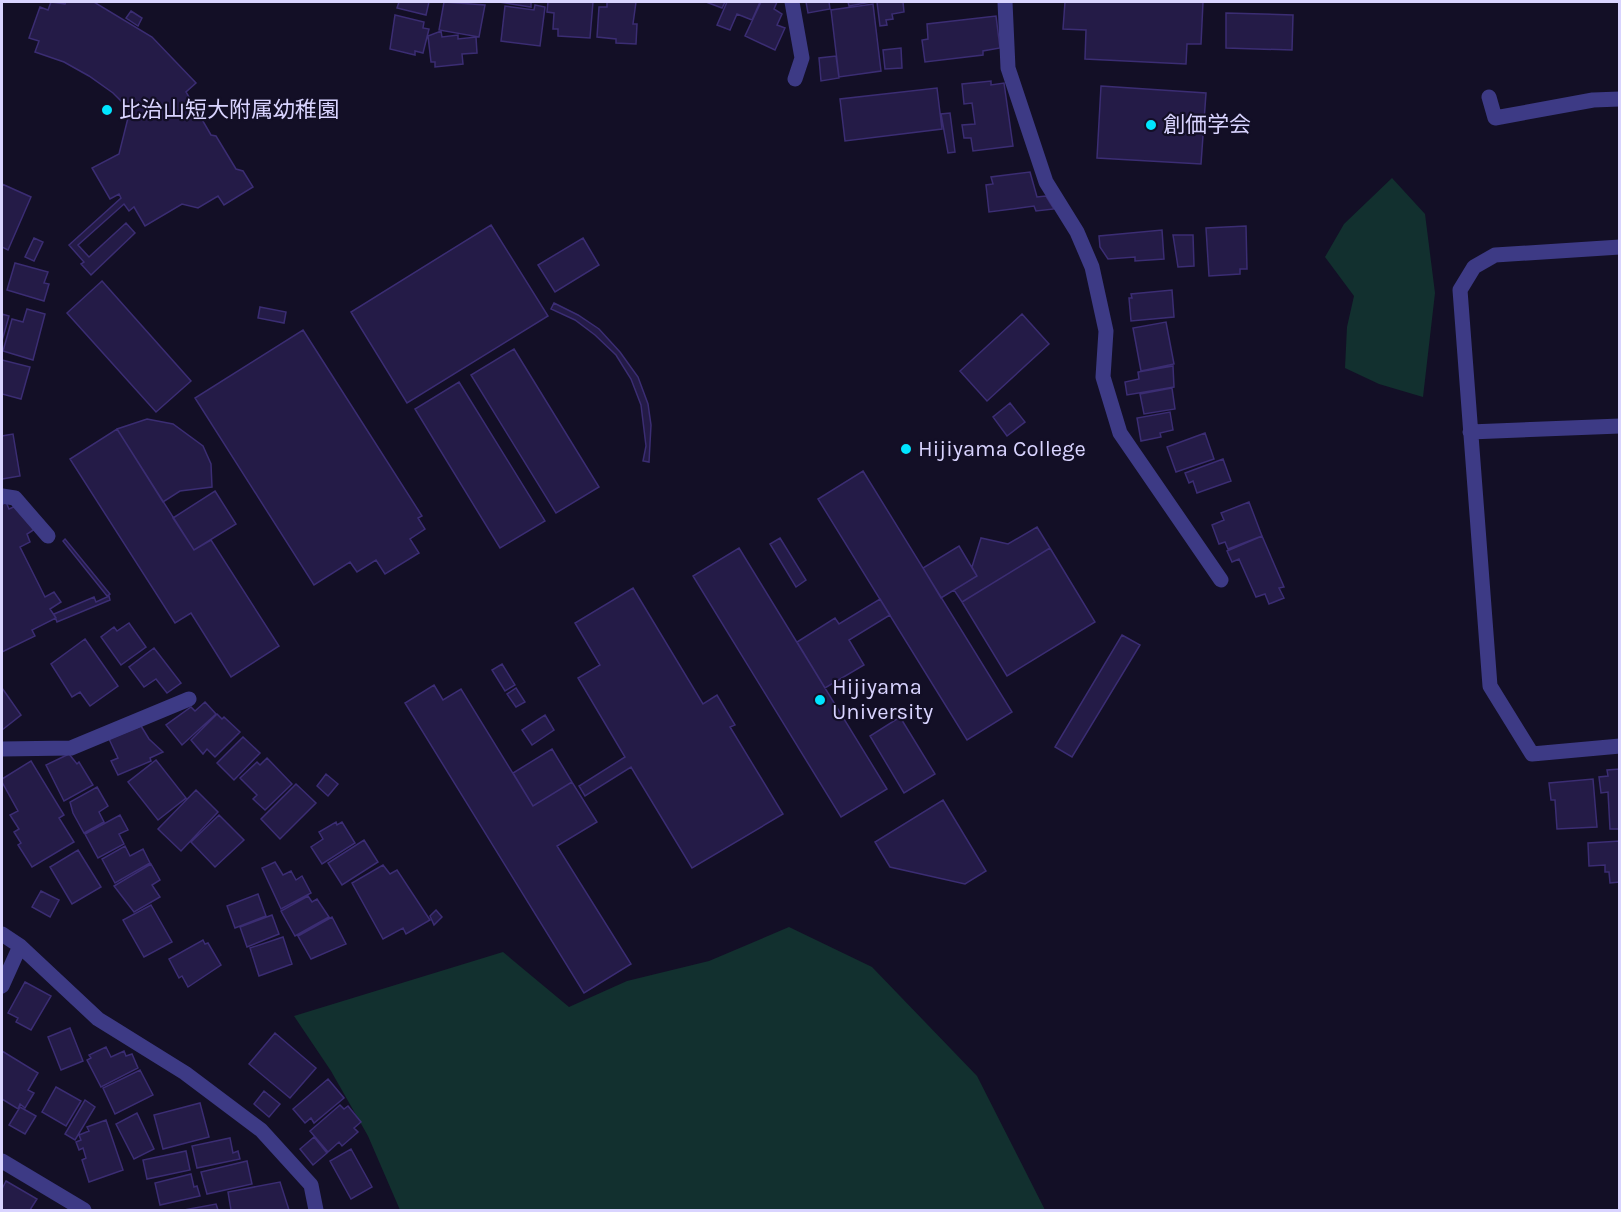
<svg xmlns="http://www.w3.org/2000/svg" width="1621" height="1212" viewBox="0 0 1621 1212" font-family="Karla,'Noto Sans JP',sans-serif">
<rect width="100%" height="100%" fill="#130f26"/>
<!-- green -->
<path fill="#12302f" d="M 1392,178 L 1425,214 L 1435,293 L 1423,397 L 1379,384 L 1345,368 L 1347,327 L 1354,296 L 1325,257 L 1344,224 Z
M 789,927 L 872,967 L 977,1076 L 1045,1210 L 400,1210 L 368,1136 L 331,1071 L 294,1016 L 503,952 L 569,1007 L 627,981 L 709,961 Z"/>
<!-- building -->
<path fill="#241b47" stroke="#3b2d73" stroke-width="1.5" d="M 51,2 L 65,4 L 66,2 L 94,2 L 152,37 L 196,83 L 186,92 L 211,135 L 216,136 L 236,169 L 243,171 L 253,187 L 224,205 L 218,196 L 198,208 L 182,204 L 145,226 L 134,207 L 129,211 L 124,204 L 78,245 L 89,257 L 126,223 L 135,233 L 91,275 L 81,264 L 84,262 L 69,245 L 121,198 L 119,194 L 110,199 L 92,168 L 119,154 L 130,110 L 113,93 L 89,76 L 64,62 L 35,52 L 39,41 L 29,38 L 40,7 L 48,10 Z
M 399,2 L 429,2 L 426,15 L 397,8 Z
M 444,2 L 485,5 L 479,37 L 439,30 Z
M 499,2 L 531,2 L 531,7 Z
M 548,2 L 593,2 L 590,38 L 558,36 L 558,29 L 553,29 L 554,13 L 547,12 Z
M 607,2 L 636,2 L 633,24 L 637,24 L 636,44 L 616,43 L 616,39 L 597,37 L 599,7 L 607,7 Z
M 706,2 L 725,2 L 722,8 Z
M 727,2 L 760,2 L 752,20 L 737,14 L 730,30 L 717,25 Z
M 761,2 L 777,2 L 774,9 L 782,14 L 777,25 L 785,28 L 775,50 L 745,36 Z
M 806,2 L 829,2 L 830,9 L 808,13 Z
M 848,2 L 871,2 L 849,6 Z
M 877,2 L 903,2 L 904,12 L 892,14 L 893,19 L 886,20 L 887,25 L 880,26 Z
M 1065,2 L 1203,2 L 1201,44 L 1187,44 L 1186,64 L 1085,59 L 1086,30 L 1063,29 Z
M 873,4 L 881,71 L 839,77 L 831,10 Z
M 535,5 L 545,7 L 540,46 L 501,41 L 505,6 L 534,10 Z
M 131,11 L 142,18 L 138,26 L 126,18 Z
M 1226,13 L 1293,15 L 1292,50 L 1226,48 Z
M 395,15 L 424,22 L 423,28 L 429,29 L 423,53 L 415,51 L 415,55 L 390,49 Z
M 996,16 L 1000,48 L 983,51 L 983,55 L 925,62 L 922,40 L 928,39 L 927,24 Z
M 441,31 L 442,37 L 458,35 L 458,39 L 476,37 L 477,53 L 462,54 L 463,64 L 435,67 L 435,62 L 431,62 L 428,36 Z
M 901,48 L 902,68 L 885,69 L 883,50 Z
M 836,56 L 839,78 L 821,81 L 819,58 Z
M 991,81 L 991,85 L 1004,83 L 1013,146 L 973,151 L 971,138 L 964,138 L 962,125 L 975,124 L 972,103 L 964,104 L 962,84 Z
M 1101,86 L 1206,93 L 1201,164 L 1097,158 Z
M 937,88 L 942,129 L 845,141 L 840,99 Z
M 950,113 L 955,152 L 948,153 L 941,114 Z
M 1030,172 L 1037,197 L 1046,196 L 1054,209 L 1036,211 L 1034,206 L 989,212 L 986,185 L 993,184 L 991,177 Z
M 2,184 L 31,197 L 8,250 L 2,247 Z
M 491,225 L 548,316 L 407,403 L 351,312 Z
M 1246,226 L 1247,269 L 1240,269 L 1240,274 L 1209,276 L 1206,228 Z
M 1162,230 L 1164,259 L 1135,261 L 1135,257 L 1108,259 L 1100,247 L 1099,236 Z
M 1173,235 L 1193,235 L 1194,266 L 1178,267 Z
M 34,238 L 43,242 L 34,261 L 25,257 Z
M 583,238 L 599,265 L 555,292 L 538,265 Z
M 15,263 L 48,272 L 44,283 L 49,284 L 44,301 L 7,290 Z
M 102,281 L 191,381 L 156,412 L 67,313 Z
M 1172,290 L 1174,317 L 1131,321 L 1129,298 L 1132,298 L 1131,294 Z
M 554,303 L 578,315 L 599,329 L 620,352 L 638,377 L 648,404 L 651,425 L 649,462 L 643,461 L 646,446 L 641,405 L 631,379 L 616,355 L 595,335 L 575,320 L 551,309 Z
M 260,307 L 286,312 L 284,323 L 258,318 Z
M 27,309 L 45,314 L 33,360 L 3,351 L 12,319 L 23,322 Z
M 2,314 L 9,316 L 2,341 Z
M 1022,314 L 1049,344 L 987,401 L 960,371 Z
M 1166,322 L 1174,364 L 1141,371 L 1133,328 Z
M 303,330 L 422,516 L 418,518 L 425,529 L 410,539 L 419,553 L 385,574 L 376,560 L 357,572 L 350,562 L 314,585 L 195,398 Z
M 514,349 L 599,487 L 556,513 L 471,375 Z
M 2,360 L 30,367 L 21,399 L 2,394 Z
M 1173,366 L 1174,387 L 1127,395 L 1125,382 L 1139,379 L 1138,372 Z
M 459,382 L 545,521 L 500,548 L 415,409 Z
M 1172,388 L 1175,409 L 1144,414 L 1140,394 Z
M 1010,403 L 1025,422 L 1007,436 L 993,417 Z
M 1170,412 L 1173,430 L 1160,433 L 1161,437 L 1141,441 L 1137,418 Z
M 147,419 L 173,424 L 203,446 L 211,464 L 212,487 L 180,491 L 163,502 L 117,429 Z
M 117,429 L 194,550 L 211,540 L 279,646 L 231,677 L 191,613 L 175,623 L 70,459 Z
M 1205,433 L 1214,459 L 1176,472 L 1167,447 Z
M 13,434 L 20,476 L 2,479 L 2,436 Z
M 1223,459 L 1231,481 L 1197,493 L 1193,481 L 1189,483 L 1185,473 Z
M 863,471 L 1012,712 L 967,740 L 818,499 Z
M 215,491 L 236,524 L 194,550 L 173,518 Z
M 6,502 L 9,509 L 16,506 L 35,529 L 27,534 L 30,542 L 20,547 L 45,597 L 54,592 L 61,602 L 50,609 L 56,618 L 32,630 L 35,636 L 2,652 L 2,505 Z
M 1249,502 L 1262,536 L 1228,549 L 1225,542 L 1219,544 L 1212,525 L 1224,520 L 1221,513 Z
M 1037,527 L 1050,548 L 962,602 L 954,590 L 977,576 L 972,567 L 981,538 L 1008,544 Z
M 1262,536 L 1284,587 L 1279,588 L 1284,598 L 1269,604 L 1265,594 L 1256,597 L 1239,559 L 1232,562 L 1227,551 Z
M 780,538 L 806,580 L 796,587 L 770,544 Z
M 65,539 L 110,594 L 107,596 L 63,541 Z
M 959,546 L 977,576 L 941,598 L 923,568 Z
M 739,548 L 887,789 L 841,817 L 693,576 Z
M 1050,548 L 1095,622 L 1007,676 L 962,602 Z
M 633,588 L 703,704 L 717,695 L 735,725 L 730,727 L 783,814 L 692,868 L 631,767 L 585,796 L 579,786 L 625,757 L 578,678 L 600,665 L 575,623 Z
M 109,596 L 110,600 L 57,622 L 54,614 L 94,597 L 96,602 Z
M 880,599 L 890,615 L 849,640 L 864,665 L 825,688 L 797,642 L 835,618 L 839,624 Z
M 129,623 L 146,647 L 121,665 L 101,637 L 114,627 L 117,631 Z
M 1122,635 L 1140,645 L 1072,757 L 1055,747 Z
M 85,639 L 118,686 L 90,706 L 80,692 L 72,697 L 51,664 Z
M 154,648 L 181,683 L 167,693 L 156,679 L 144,687 L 129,667 Z
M 502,664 L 515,685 L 505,691 L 492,670 Z
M 434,685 L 443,700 L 461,689 L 533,806 L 572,782 L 597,822 L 557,846 L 631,964 L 584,993 L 405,703 Z
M 2,688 L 21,715 L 2,730 Z
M 516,688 L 525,702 L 516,707 L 507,694 Z
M 205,702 L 216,714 L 182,745 L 166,725 L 191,707 L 195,711 Z
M 217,714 L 222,719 L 224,717 L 240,732 L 215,757 L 207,749 L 203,754 L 191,740 Z
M 545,715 L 554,730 L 532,745 L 522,730 Z
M 900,717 L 935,774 L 904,793 L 870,736 Z
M 141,726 L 149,739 L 163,752 L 150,758 L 151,761 L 118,775 L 111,761 L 118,758 L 109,739 Z
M 243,737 L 260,753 L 234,780 L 217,763 Z
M 552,749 L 572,782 L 533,806 L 513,773 Z
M 69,754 L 77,764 L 79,762 L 93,785 L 64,801 L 46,765 Z
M 267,758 L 292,784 L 265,810 L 253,799 L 257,795 L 240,778 L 257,762 L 260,765 Z
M 156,760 L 186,798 L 158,820 L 128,782 Z
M 31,761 L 64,815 L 59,818 L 74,842 L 32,867 L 18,845 L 21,843 L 14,832 L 19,829 L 10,815 L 18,811 L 2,782 L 2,779 Z
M 1620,769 L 1620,829 L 1610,829 L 1608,792 L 1601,793 L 1599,777 L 1608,776 L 1607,770 Z
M 326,774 L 338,784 L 328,796 L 317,786 Z
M 1593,779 L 1597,827 L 1557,829 L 1555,800 L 1551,800 L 1549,783 Z
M 296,784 L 316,803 L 280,839 L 261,819 Z
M 97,787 L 108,806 L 99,812 L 104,822 L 84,833 L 73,813 L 70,802 Z
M 196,790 L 218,812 L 181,851 L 158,829 Z
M 943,800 L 986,871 L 965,884 L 890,867 L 875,842 Z
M 120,815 L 128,830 L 119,834 L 124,844 L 98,858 L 85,834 Z
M 219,815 L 244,840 L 215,867 L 191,842 Z
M 336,822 L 337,825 L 342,822 L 355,843 L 322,864 L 311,847 L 323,839 L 319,832 Z
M 364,840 L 378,862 L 342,885 L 328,863 Z
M 1620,841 L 1620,882 L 1610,883 L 1609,872 L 1605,872 L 1605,865 L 1589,866 L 1588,843 Z
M 125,846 L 130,856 L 143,849 L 150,863 L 115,883 L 102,859 Z
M 78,850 L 101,887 L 72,904 L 50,867 Z
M 275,862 L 283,875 L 291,871 L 296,880 L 302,876 L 311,893 L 281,909 L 262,868 Z
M 151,864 L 160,880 L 152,885 L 160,897 L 134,912 L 114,886 Z
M 383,865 L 390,874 L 397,870 L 430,920 L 406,934 L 403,928 L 383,939 L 352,883 Z
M 41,891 L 59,900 L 50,917 L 32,907 Z
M 258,894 L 266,916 L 235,928 L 227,906 Z
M 308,896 L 312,902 L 317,899 L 329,917 L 295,936 L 281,911 Z
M 151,905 L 172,942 L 144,957 L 123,920 Z
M 436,910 L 442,917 L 434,925 L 430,916 Z
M 272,915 L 279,934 L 247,947 L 240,927 Z
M 332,917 L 346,944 L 311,959 L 298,936 Z
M 283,937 L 292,964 L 259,976 L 250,948 Z
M 203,940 L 205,944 L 208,943 L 221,965 L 188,987 L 182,976 L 179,978 L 169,959 Z
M 25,982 L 51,996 L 31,1030 L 16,1022 L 18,1018 L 8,1013 Z
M 70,1028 L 83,1061 L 61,1070 L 48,1037 Z
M 275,1033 L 316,1068 L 290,1098 L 249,1064 Z
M 106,1047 L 111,1057 L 124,1051 L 126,1056 L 132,1054 L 138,1068 L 101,1087 L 87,1060 L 91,1058 L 89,1055 Z
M 2,1051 L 38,1073 L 28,1090 L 34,1093 L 25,1108 L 20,1104 L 18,1109 L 2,1099 Z
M 140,1070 L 153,1095 L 115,1114 L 103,1088 Z
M 328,1079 L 344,1098 L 314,1123 L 311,1118 L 305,1123 L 293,1109 Z
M 56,1087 L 81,1101 L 66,1126 L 42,1112 Z
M 264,1091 L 280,1104 L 269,1117 L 254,1104 Z
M 85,1100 L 95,1107 L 75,1140 L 65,1134 Z
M 200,1103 L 209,1137 L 163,1149 L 154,1115 Z
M 340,1105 L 344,1109 L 348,1106 L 361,1122 L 354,1128 L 358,1132 L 342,1146 L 339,1142 L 328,1152 L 310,1131 Z
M 20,1107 L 36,1116 L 25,1134 L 9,1125 Z
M 137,1113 L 154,1149 L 134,1159 L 116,1124 Z
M 106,1120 L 123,1170 L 89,1182 L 82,1160 L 86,1158 L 83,1148 L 79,1150 L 76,1142 L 81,1140 L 79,1135 L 89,1131 L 87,1127 Z
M 314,1137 L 327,1153 L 313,1165 L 300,1149 Z
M 230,1138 L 233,1153 L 238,1151 L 240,1159 L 197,1168 L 192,1146 Z
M 351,1149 L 372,1187 L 351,1199 L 330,1161 Z
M 186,1151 L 190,1170 L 147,1179 L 143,1160 Z
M 247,1161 L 252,1184 L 207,1194 L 201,1172 Z
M 191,1174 L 194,1187 L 197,1186 L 200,1196 L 160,1205 L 155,1183 Z
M 6,1181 L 37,1199 L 30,1210 L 2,1210 L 2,1189 Z
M 280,1182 L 289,1210 L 231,1210 L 228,1192 Z
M 216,1204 L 218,1210 L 184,1210 Z"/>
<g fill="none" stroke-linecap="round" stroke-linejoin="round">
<!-- minor -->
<path stroke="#3d3a85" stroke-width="15" d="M 792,2 L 802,58 L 795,79
M 1005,2 L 1008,68 L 1046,182 L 1077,232 L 1092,267 L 1106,331 L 1103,377 L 1120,433 L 1221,580
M 1489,97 L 1495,118 L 1593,100 L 1620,99
M 1620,247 L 1495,255 L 1474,267 L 1460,290 L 1490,686 L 1532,754 L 1620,746
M 1470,432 L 1620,426
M 2,496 L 15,498 L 48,536
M 2,749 L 71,748 L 189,699
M 2,934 L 20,946 L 98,1019 L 185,1073 L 261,1130 L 311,1185 L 316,1210
M 2,986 L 20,946
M 2,1161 L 84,1210"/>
</g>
<!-- markers -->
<g fill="#00e5ff" stroke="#130f26" stroke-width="2">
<circle cx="107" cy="110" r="6"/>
<circle cx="1151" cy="125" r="6"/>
<circle cx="906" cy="449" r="6"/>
<circle cx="820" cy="700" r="6"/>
</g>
<g text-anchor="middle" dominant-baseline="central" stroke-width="4.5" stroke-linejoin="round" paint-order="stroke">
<!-- poi labels -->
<g font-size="22" fill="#d9d4ff" stroke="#130f26" text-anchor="start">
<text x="119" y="110">比治山短大附属幼稚園</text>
<text x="1163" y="125">創価学会</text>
<text x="918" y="449">Hijiyama College</text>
<text x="832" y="687">Hijiyama<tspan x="832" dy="25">University</tspan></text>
</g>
</g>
<!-- border -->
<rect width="1621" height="1212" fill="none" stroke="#d9d4ff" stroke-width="6"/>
</svg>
